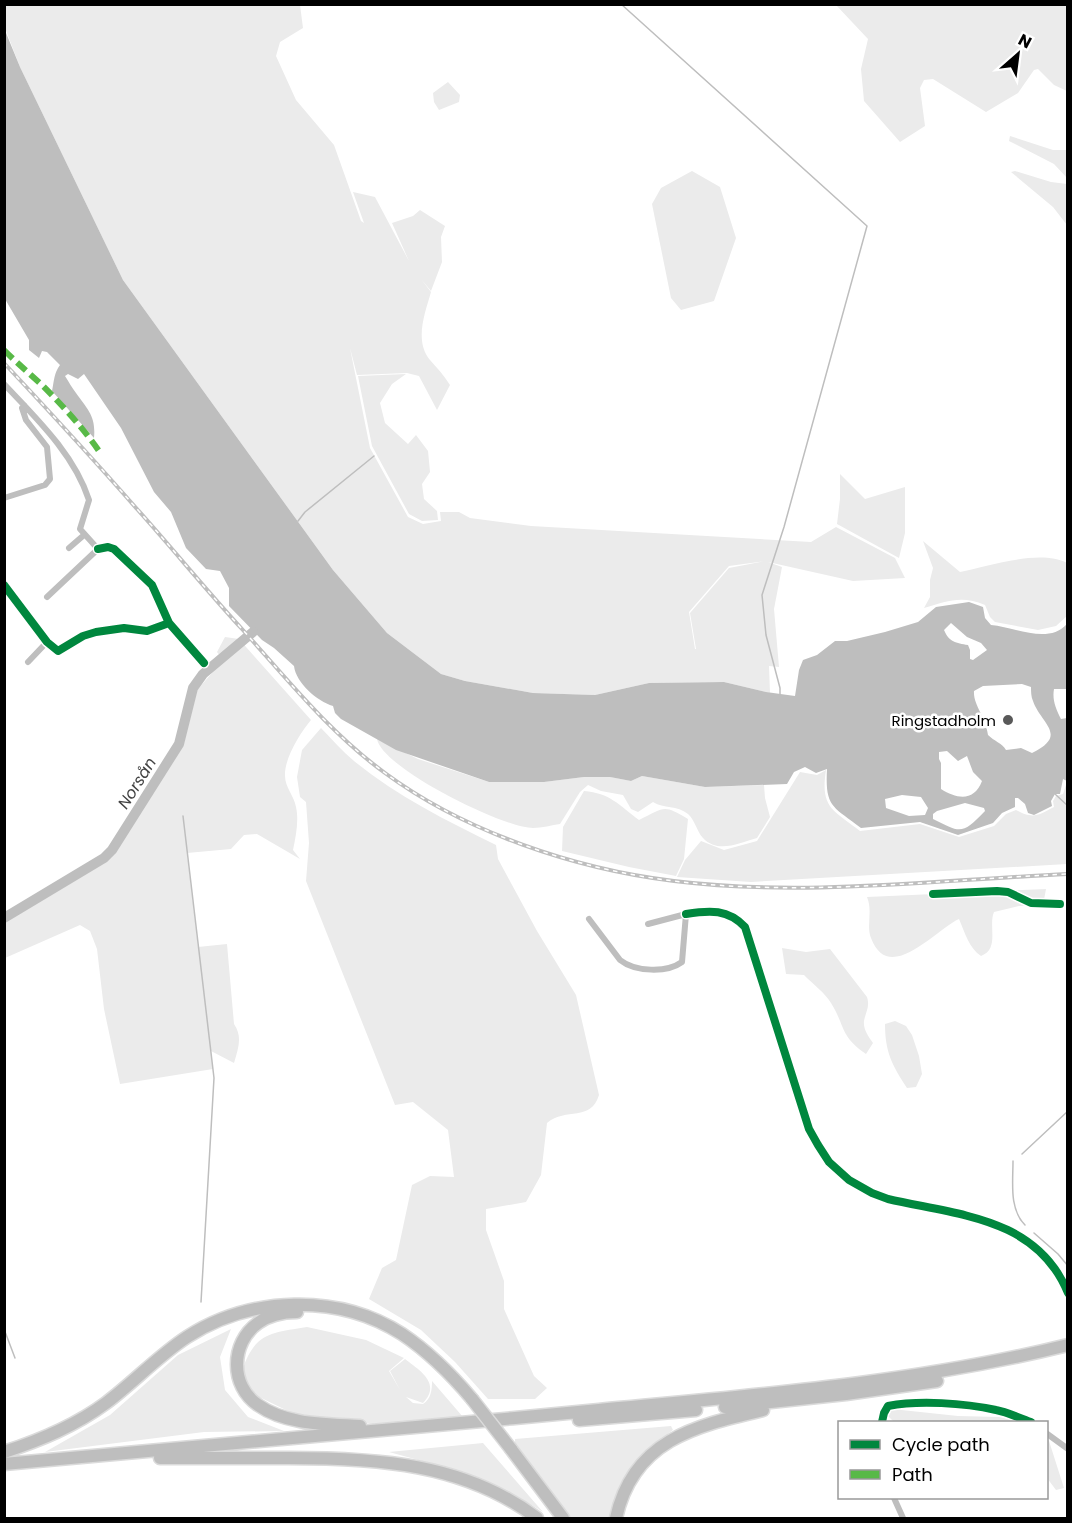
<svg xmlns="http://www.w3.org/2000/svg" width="1072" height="1523" viewBox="0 0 1072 1523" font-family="Poppins,sans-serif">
<rect width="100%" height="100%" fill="#fff"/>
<!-- green -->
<path fill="#ebebeb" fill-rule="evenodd" d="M 4,5 L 300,5 L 303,28 L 280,42 L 276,56 L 296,100 L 334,145 L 361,221 L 364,223 L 353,192 L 375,197 L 409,261 L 392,223 L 413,216 L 420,210 L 445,226 L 441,237 L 442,262 L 431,291 L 421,279 L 431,292 C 425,313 414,341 430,360 C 438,369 443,374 450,385 L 437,410 L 419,376 L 407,373 L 357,375 L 350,348 L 370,448 L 408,517 L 423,524 L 441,521 L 440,512 L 459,512 L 470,518 L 531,526 L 811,542 L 836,527 L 895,558 L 905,578 L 853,581 L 768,562 L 782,567 L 774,609 L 779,667 L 769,666 L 770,693 L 724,682 L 649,683 L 595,695 L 533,693 L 465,681 L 441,674 L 387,633 L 333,570 L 123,280 L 20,67 L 5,28 ZM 765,561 L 729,568 L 690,613 L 696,649 L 695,649 L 689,612 L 729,566 Z
M 836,5 L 1067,5 L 1067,91 L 1054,85 L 1038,69 L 1034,70 L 1018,93 L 986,112 L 933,79 L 924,80 L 920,88 L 925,126 L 900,142 L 864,101 L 861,69 L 868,39 Z
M 448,82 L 460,95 L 459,102 L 439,110 L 434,102 L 433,93 Z
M 1010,136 L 1053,150 L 1067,150 L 1067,178 L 1054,164 L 1009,141 Z
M 692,171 L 720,187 L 736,238 L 714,301 L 681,310 L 671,298 L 652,204 L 661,188 Z
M 1015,171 L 1051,182 L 1067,184 L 1067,225 L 1053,207 L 1011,172 Z
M 406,374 L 392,384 L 380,403 L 385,423 L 408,444 L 416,435 L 428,451 L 430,472 L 422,484 L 424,499 L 437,511 L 438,520 L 422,521 L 409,514 L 372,446 L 358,376 Z
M 840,474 L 865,499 L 905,487 L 905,533 L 899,558 L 837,524 L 840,499 Z
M 923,541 L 960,572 C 989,566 1040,549 1067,563 L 1067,616 L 1056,626 L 1038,630 L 995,622 L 990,617 L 985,605 C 962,595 947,601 924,608 L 930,597 L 930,580 L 933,568 Z
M 225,637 L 239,639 L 311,720 C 300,733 284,759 285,776 C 285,787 294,796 296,807 C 299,820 296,836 293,850 L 300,859 L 257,834 L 244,835 L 231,849 L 187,853 L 198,947 L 227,944 L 234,1024 C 243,1037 238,1049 234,1063 L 211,1051 L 213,1069 L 120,1084 L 104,1009 L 97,949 L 90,931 L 80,925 L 5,958 L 5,921 L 99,866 L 116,851 L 182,747 L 186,733 L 193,695 L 223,660 L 217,652 Z
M 321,728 C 332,739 342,751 354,761 C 397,796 447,821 496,845 L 498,859 L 537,931 L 576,995 L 599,1095 C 591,1122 566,1107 547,1123 L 541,1175 L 526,1202 L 486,1209 L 486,1230 L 504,1281 L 504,1309 L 534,1376 L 547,1388 L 535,1399 L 488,1399 L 455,1362 L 421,1330 L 369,1299 L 382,1268 L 396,1260 L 412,1185 L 430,1176 L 454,1177 L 448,1130 L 413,1102 L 395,1105 L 306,881 L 309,843 L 306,802 L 300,797 L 297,777 L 302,750 Z
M 377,739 L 418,759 L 489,782 L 544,782 L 584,777 L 610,777 L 631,781 L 642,776 L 705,787 L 764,785 L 765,798 L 770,817 L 757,838 C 739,843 718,854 703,838 C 697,832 695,820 688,814 C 677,805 664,809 653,802 L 638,812 L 631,809 L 623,795 L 601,791 L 588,785 L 580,792 L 560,824 C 552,825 542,828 533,828 C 503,828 382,768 377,739 Z
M 826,770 C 820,808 833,810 860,831 L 920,824 L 959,837 L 994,826 L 1006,814 L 1016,810 C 1033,819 1037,816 1054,807 L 1053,801 L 1056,796 L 1063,794 L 1067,782 L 1067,864 L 751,882 L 677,877 L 685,860 L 701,841 L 724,850 L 757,841 L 800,772 L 817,775 Z
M 584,791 C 610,793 619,805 639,820 C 665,807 663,804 688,819 L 684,859 L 676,876 L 629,867 L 562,851 L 563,827 Z
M 1046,889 L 1043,905 L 1019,906 L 994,912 C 988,926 1000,949 981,956 C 969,948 965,933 959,919 C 936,929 889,986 871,938 C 866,926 873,911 867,897 Z
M 782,948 L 806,952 L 830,949 L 867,997 C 870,1007 866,1011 864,1021 C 863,1029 868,1036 873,1043 L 866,1054 C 839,1035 846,1027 831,1003 C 825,993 813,984 804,975 L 786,974 Z
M 895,1021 L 906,1026 L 912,1035 L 919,1056 L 922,1074 L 916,1087 L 907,1088 C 892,1065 885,1052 885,1024 Z
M 307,1327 L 366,1340 L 404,1358 L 389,1371 L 400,1390 L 390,1371 L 405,1359 C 419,1370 442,1383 423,1403 L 406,1397 L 413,1403 L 423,1404 C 431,1399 432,1390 432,1381 L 463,1417 L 372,1424 L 292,1413 L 253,1394 L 242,1371 C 255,1332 271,1333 307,1327 Z
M 231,1329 L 220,1357 L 225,1390 L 248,1417 L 284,1431 L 204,1432 L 45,1452 L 110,1415 L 178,1355 Z
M 892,1409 L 958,1416 L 999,1417 L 1023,1422 L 894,1422 L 886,1414 Z
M 671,1426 L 673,1430 C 637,1457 621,1474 611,1518 L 570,1518 L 515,1445 L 515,1439 Z
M 1047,1439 L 1049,1441 L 1064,1488 L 1056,1490 L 1047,1478 Z
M 483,1443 L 543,1512 C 495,1482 443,1466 389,1452 Z"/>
<!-- water -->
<path fill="#bebebe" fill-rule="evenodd" d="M 4,28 L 20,67 L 123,280 L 333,570 L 387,633 L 441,674 L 465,681 L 533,693 L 595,695 L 649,683 L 724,682 L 766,692 L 795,696 L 799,670 L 803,660 L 817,655 L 835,641 L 847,641 L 885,632 L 918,622 L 936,607 L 969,602 L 983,607 L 985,618 L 991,625 C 1015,627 1048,645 1067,624 L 1067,689 L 1054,689 C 1052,700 1056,709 1061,719 L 1067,718 L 1067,781 L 1063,779 L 1060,794 L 1055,794 L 1051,801 L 1052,806 L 1034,815 L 1028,813 L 1025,804 L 1018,798 L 1015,798 L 1015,807 L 1002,813 L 993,823 L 958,835 L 920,822 L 861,828 C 832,806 825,807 827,769 L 816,773 L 805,767 L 794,772 L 787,784 L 705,787 L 642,776 L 631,781 L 610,777 L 584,777 L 544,782 L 489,782 L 396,750 L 341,719 L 335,713 L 333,706 C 317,701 296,683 294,666 L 274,648 L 262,640 L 229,606 L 229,588 L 220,571 L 206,569 L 186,548 L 171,512 L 154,492 L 121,428 L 84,374 L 78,379 L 68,374 L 65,376 C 69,382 72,388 76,393 C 88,410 96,416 94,438 L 52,391 C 54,381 54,373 60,365 L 47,352 L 42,351 L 39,358 L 29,350 L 29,340 L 5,299 ZM 951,623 L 967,637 L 981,643 L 987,650 L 973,660 L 970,659 L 970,650 L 968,645 C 956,643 949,642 944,630 ZM 1022,684 L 1031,687 C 1031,691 1031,697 1033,701 C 1041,724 1069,735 1032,753 L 1021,748 L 1006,750 C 1002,743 994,741 988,735 C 986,717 973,705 974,691 L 983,686 ZM 947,751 L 958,761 L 967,756 L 973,772 L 982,781 C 974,802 957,799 941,789 L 941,763 L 939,759 L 939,752 ZM 902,795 L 921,797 L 928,808 L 925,815 L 909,816 L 886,808 L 885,799 ZM 965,803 L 984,808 L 985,811 C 962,835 961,833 933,819 L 933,814 L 937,811 Z"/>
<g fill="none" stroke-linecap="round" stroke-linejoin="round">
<!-- stream -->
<path stroke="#bebebe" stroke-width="1.5" d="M 621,4 L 867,226 L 784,527 L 762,595 L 766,635 L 780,688 L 780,694
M 298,521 L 305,512 L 374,456
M 1055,794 L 1068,806
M 183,816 L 214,1078 L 201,1302
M 1022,1154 L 1068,1111
M 1013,1161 C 1013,1183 1009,1209 1025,1225
M 1034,1233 L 1058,1254 L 1068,1266
M 4,1329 L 15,1358"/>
<!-- river -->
<path stroke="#bebebe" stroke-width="10" d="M 4,918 L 104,858 L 112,850 L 179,744 L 193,688 L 203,674 L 253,632"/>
<defs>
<path id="motorway" d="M 297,1312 C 284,1312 269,1315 258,1323 C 230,1343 230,1386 258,1405 C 286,1425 327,1424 360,1426
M 725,1407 L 846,1394 L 937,1381
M 579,1420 L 696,1410
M 511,1449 L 563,1518
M 4,1452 C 41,1440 75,1426 106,1403 C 134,1382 158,1356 187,1337 C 251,1296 338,1293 402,1334 C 429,1352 451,1374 472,1399
M 160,1458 C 202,1458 245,1458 288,1458 C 376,1458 464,1463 537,1518
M 4,1464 C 203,1446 401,1429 599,1410 C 757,1395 914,1383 1068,1345
M 616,1518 C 633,1440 695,1426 763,1410"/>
</defs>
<!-- motorway casing -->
<use href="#motorway" stroke="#dbdbdb" stroke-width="15"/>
<!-- minor -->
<path stroke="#bebebe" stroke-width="6" d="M 4,384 C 36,418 74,454 89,500 L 80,529 L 98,549
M 4,498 L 45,485 L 50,479 L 47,447 L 26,420 L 22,408 L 24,405
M 69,548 L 84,535
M 98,549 L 108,547 L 114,549 L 152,585 L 169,623 L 204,663
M 4,585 L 47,642 L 58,651 L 83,636 L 96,632 L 124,628 L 147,631 L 169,623
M 47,597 L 98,549
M 28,662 L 47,642
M 933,894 L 997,891 L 1008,892 L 1031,903 L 1060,904
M 686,914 C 710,910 728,909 745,927 L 809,1129 L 818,1145 L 829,1162 L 849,1180 L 872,1193 L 888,1199 C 957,1215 1037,1217 1068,1293
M 589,919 L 620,960 C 635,972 667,973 682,962 L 686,914 L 648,924
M 882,1422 L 884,1413 L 888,1406 C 919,1400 964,1403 996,1410 C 1007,1412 1019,1418 1031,1422
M 1046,1433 L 1068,1449
M 894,1498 L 903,1518"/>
<!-- motorway -->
<use href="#motorway" stroke="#bebebe" stroke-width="12"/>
<defs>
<path id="rail" d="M 4,363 C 49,411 94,460 137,509 C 173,549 206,590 242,629 C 287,679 330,733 385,773 C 465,832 575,869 674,881 C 804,897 937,880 1068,874"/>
</defs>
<!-- rail casing -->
<use href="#rail" stroke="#bebebe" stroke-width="4"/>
<!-- rail -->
<use href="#rail" stroke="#fff" stroke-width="1.5" stroke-dasharray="4.5" stroke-linecap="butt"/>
<defs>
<path id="motorway-bridge" d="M 472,1399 L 511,1449"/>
</defs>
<!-- motorway-bridge casing -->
<use href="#motorway-bridge" stroke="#dbdbdb" stroke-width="15" stroke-linecap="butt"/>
<!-- motorway-bridge -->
<use href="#motorway-bridge" stroke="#bebebe" stroke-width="12"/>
<!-- quiet -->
<path stroke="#58b947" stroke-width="6" stroke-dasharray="12 6" stroke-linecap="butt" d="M 4,350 C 17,363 30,374 43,386 C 63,406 83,428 99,451"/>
<defs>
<path id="cycleway" d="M 98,549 L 108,547 L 114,549 L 152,585 L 169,623 L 204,663
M 4,585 L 47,642 L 58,651 L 83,636 L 96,632 L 124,628 L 147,631 L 169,623
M 933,894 L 997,891 L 1008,892 L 1031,903 L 1060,904
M 686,914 C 710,910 728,909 745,927 L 809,1129 L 818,1145 L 829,1162 L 849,1180 L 872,1193 L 888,1199 C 957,1215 1037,1217 1068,1293
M 882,1422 L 884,1413 L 888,1406 C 919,1400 964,1403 996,1410 C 1007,1412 1019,1418 1031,1422"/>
</defs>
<!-- cycleway casing -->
<use href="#cycleway" stroke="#fff" stroke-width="11"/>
<!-- cycleway -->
<use href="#cycleway" stroke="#00873e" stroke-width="8"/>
</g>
<!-- markers -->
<circle fill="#595959" stroke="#fff" stroke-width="2" cx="1008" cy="720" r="6"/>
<g text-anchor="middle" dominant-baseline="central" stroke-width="5" stroke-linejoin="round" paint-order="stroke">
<!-- poi labels -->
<g font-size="15" fill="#000" stroke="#fff" text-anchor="end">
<text x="996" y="720">Ringstadholm</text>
</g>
<!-- water labels -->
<g font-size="16" font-style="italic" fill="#434343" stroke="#fff">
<text transform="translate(137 783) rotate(-58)">Norsån</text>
</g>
</g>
<!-- border -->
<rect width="1072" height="1523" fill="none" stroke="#000000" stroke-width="12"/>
<!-- legend -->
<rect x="838" y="1421" width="210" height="78" fill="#ffffff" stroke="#999999" stroke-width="1.5"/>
<rect x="850" y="1440" width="30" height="9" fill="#00873e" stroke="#999999" stroke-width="1.5"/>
<text x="892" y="1451" font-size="18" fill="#000000">Cycle path</text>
<rect x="850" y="1470" width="30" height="9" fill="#58b947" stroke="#999999" stroke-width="1.5"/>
<text x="892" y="1481" font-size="18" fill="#000000">Path</text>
<!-- north arrow -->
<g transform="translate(1018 54) rotate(28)" stroke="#ffffff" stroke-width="4.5" paint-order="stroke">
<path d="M0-4.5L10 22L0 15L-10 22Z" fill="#000000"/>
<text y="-9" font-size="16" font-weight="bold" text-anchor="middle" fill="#000000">N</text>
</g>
</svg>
